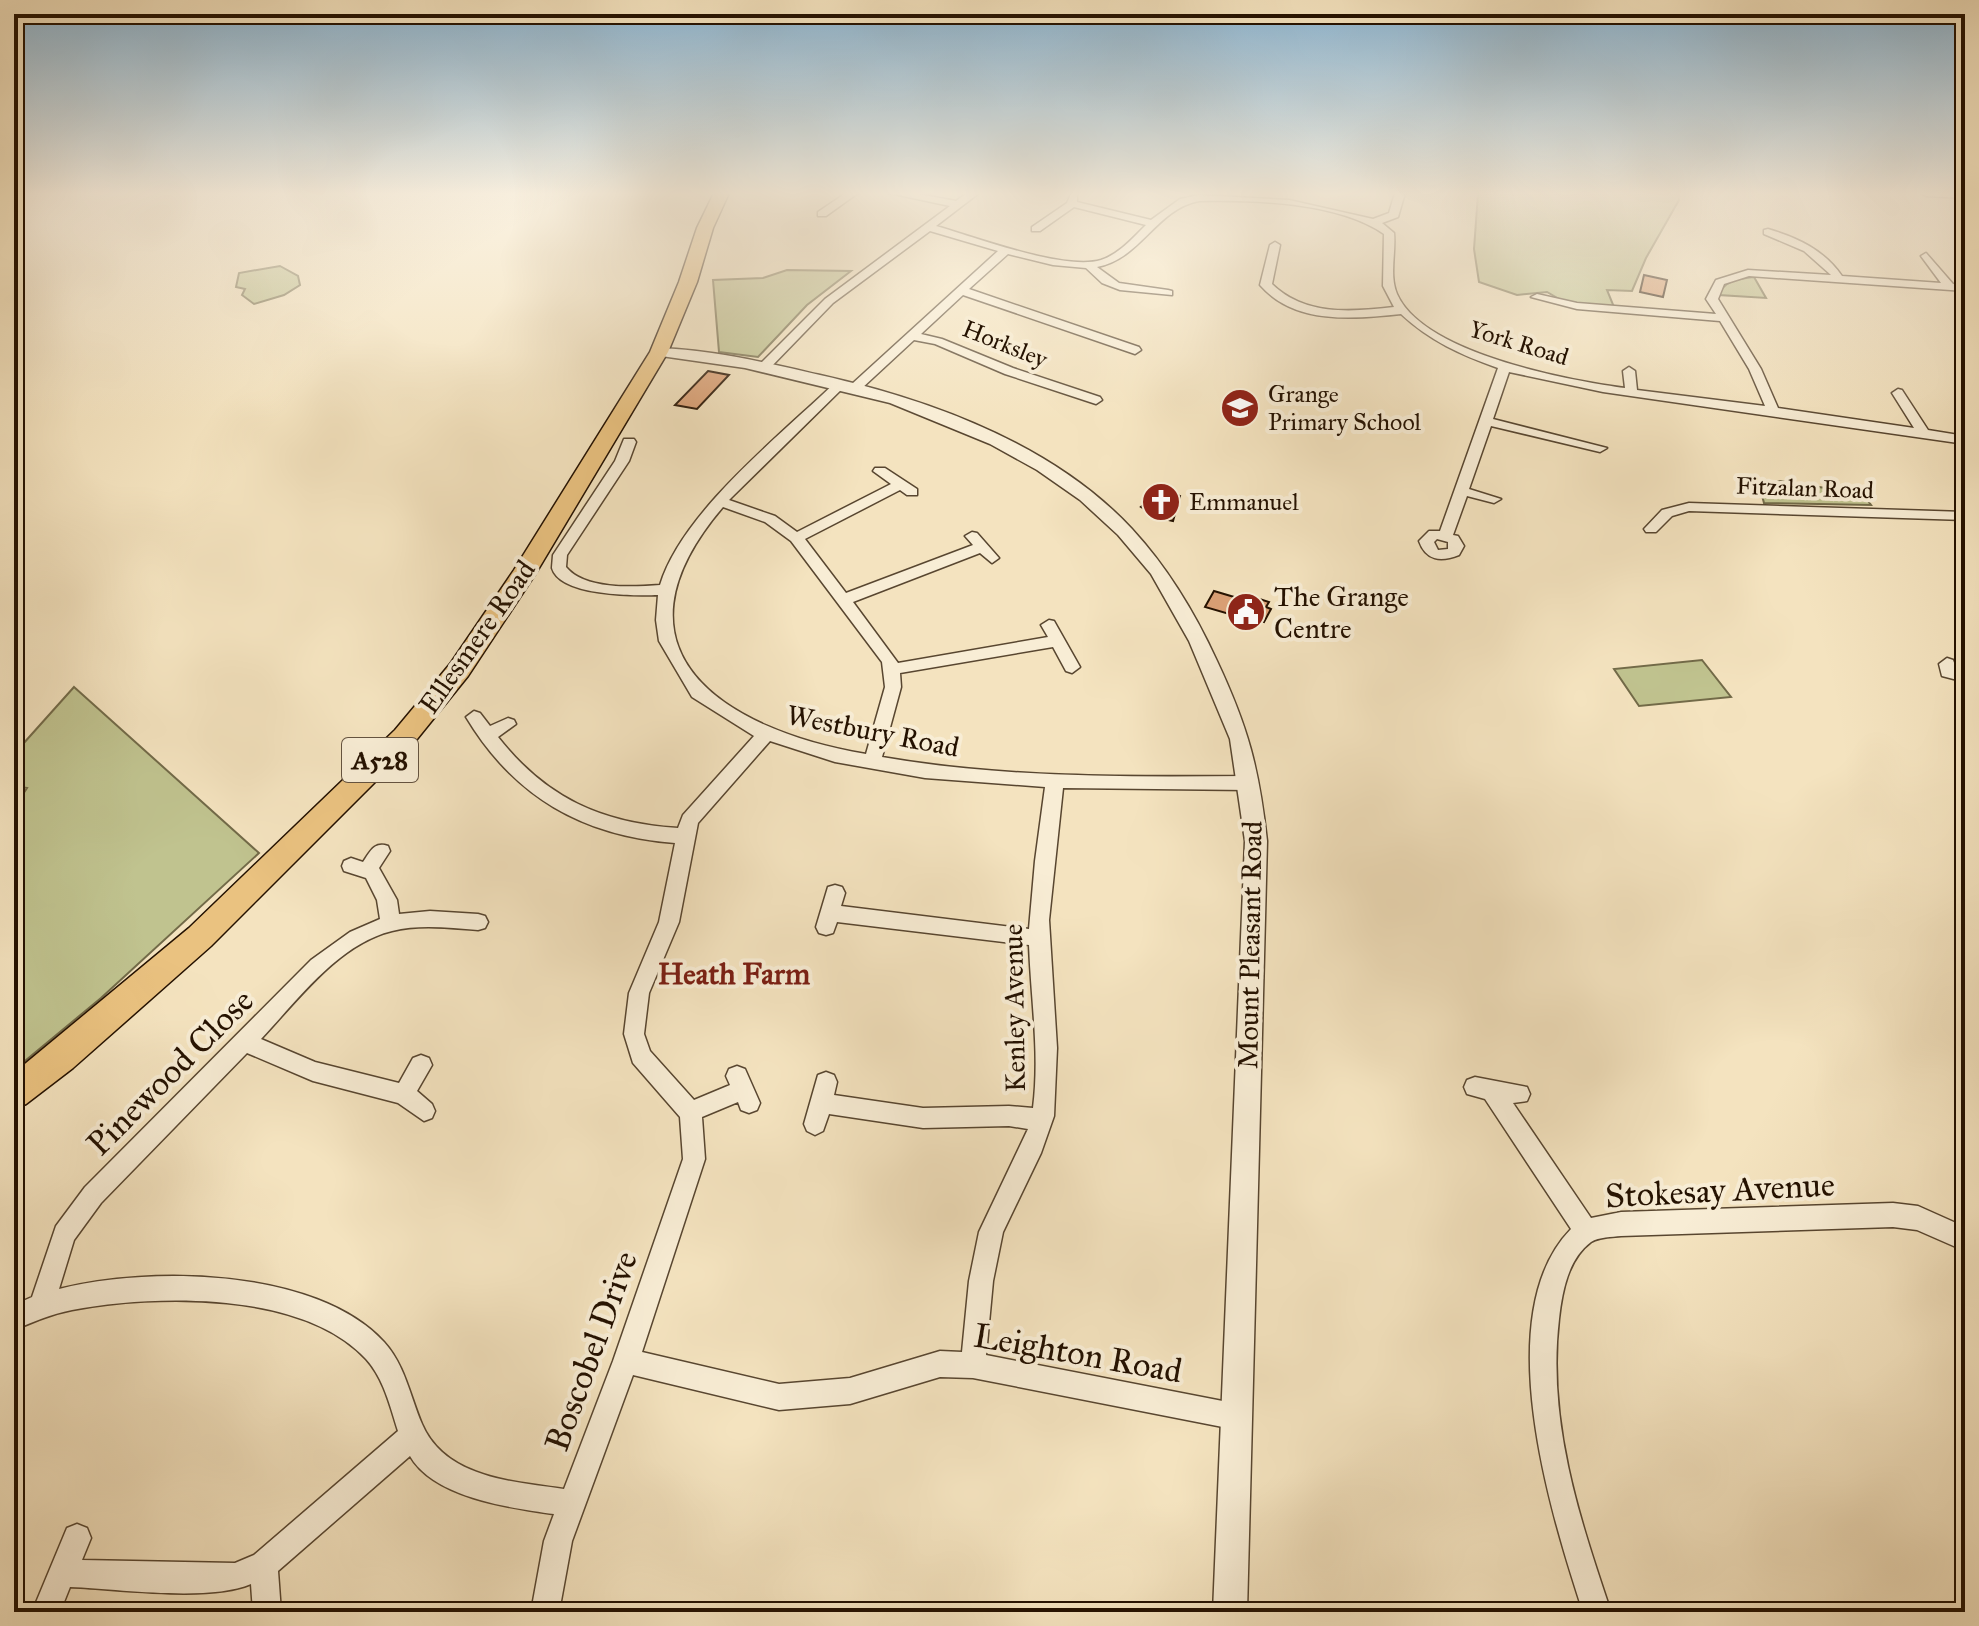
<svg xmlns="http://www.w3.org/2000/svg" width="1979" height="1626" viewBox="0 0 1979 1626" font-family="'IM FELL Great Primer',serif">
<rect width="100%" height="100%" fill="#f4e3bf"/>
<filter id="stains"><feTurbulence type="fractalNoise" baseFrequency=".0025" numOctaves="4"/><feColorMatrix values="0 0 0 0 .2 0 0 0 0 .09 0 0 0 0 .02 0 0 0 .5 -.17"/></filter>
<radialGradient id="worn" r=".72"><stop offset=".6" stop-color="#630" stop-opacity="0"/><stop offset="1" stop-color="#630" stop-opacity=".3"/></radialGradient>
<!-- green -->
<path fill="#c0c38f" stroke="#726a48" stroke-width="2" d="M 1678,193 L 1679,200 L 1646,258 L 1632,291 L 1607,290 L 1614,307 L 1566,303 L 1547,292 L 1517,295 L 1479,282 L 1474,249 L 1478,194 Z
M 280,266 L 298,276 L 300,285 L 284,295 L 254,304 L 242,295 L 245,289 L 236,287 L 239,273 Z
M 787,270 L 851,271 L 807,305 L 758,357 L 719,352 L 713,280 L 763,278 Z
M 1754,277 L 1766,298 L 1719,295 C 1724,280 1739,279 1754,277 Z
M 1781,481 L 1863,494 L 1871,505 L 1764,503 L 1759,484 Z
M 1702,660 L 1731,697 L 1639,706 L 1614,669 Z
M 74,687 L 259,853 L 101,998 L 14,1070 L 14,808 L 27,788 L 14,786 L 14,754 Z"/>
<!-- building -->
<path fill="#dca176" stroke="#241100" stroke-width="2" d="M 1644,275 L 1667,280 L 1663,297 L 1640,292 Z
M 708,371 L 729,375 L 697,409 L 675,405 Z
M 1164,489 L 1180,496 L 1173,521 L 1160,518 L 1141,507 Z
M 1214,591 L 1241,599 L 1244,594 L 1269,602 L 1266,607 L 1271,609 L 1264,622 L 1258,620 L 1254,628 L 1234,622 L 1233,615 L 1205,607 Z"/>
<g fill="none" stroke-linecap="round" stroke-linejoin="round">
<defs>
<path id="minor" d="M 846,193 L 858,193 L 826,216 L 818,216 L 818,212 Z
M 889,193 L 913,193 L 956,201 L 967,193 L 979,193 L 936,226 C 975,237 1064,271 1101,260 C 1119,254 1133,238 1146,225 L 1074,207 L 1040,231 L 1032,231 L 1032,227 L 1067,203 L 1071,194 L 1077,194 L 1077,202 L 1151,220 L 1180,199 L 1199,195 L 1289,200 L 1373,219 L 1389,213 L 1395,193 L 1405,193 L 1398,217 L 1382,223 L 1394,233 C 1396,253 1389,275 1397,294 C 1423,353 1566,380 1625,388 L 1623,371 L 1629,367 L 1635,371 L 1637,390 L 1765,406 L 1749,369 L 1720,321 L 1577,309 L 1531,297 L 1537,294 L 1577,303 L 1716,314 L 1706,299 L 1716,280 L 1748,270 L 1831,275 L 1804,251 L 1764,234 L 1764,230 L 1768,229 C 1798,238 1824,250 1842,276 L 1941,283 L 1921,256 L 1926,253 L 1953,284 L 1965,285 L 1965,291 L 1749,276 L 1724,284 L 1718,299 L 1761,369 L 1778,408 L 1914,428 L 1892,393 L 1898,389 L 1902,390 L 1928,430 L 1965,436 L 1965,444 L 1603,392 L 1509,372 L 1493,419 L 1607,448 L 1600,452 L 1491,426 L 1469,489 L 1501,499 L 1494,503 L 1467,496 L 1453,535 L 1458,536 L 1464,546 L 1459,555 C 1441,562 1426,561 1419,541 L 1429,531 L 1440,531 L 1498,368 C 1461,355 1430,341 1401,314 C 1353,319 1295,325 1260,285 L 1270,245 L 1275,242 L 1280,245 L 1272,284 C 1305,316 1351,312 1394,307 L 1383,286 L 1384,234 C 1338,202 1254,200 1199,201 C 1156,209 1141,259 1097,267 L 1119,283 L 1168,290 L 1172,291 L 1172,295 L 1120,290 L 1102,283 L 1086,268 L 1053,265 L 1008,254 L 969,289 L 1139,347 L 1141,350 L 1135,354 L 963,295 L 921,334 L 942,339 L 1013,368 L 1100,397 L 1102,400 L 1096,404 L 1005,374 L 935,344 L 914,340 L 861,389 L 853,389 L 853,383 L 998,251 L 930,231 L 833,303 L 768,370 L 760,370 L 760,364 L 825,299 L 950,206 ZM 1437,539 L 1448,542 L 1448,549 L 1438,550 L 1434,542 Z
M 1921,193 L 1965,193 L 1965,198 L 1926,196 Z
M 838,380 L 848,383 L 729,500 L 775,516 L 797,532 L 891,484 L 873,471 L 875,468 L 885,468 L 917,489 L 917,495 L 907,495 L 900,490 L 805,539 L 846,593 L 973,545 L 965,536 L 972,532 L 977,533 L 999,558 L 992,563 L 980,553 L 853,602 L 898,663 L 1048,637 L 1041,625 L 1049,620 L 1054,621 L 1080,667 L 1072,673 L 1066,671 L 1053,647 L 900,673 L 901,687 L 882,757 C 1003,778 1127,777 1249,776 L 1258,783 L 1249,790 L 1063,788 L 1049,920 L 1057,1048 L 1054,1116 L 1041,1153 L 1003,1232 L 993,1281 L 986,1355 L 1238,1404 L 1247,1408 L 1251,1417 L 1247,1426 L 1238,1430 L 973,1378 L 940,1377 L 850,1404 L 779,1410 L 633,1375 L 572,1541 L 559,1612 L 531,1612 L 544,1541 L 554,1514 C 511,1508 434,1498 410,1456 L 278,1571 L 281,1612 L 253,1612 L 251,1584 C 209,1602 119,1589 70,1587 L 60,1612 L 32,1612 L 67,1528 L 77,1524 L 87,1528 L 91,1538 L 82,1560 L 235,1563 L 254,1555 L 398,1431 C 390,1406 384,1379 366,1359 C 303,1291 156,1294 72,1310 C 51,1314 33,1322 14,1330 L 14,1305 L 32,1297 L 56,1226 L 85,1187 L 311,960 L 350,932 L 380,919 L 377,900 L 366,878 L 344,871 L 342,866 L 344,861 L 351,858 L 363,862 C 370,852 374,841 388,846 L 390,851 L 379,868 L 397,900 L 399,914 L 430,911 L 478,914 L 485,916 L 488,922 L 485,928 L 478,930 C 450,928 420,924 392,931 C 338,944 297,1001 261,1039 L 315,1062 L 399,1083 L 413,1058 L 421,1055 L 429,1058 L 432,1065 L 417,1091 L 432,1104 L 435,1111 L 432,1118 L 424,1121 L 398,1103 L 313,1081 L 247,1053 L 101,1203 L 74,1240 L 59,1289 C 149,1266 316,1268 384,1342 C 405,1365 410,1396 422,1424 C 445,1478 514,1482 564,1489 L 613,1361 L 683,1159 L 680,1117 L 633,1063 L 624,1034 L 629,993 L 659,922 L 675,843 C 583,836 514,797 466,717 L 474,711 L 480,713 L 490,726 L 508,718 L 514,720 L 516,724 L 498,737 C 546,798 601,823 678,828 L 683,815 L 754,736 L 692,697 L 659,641 L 656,620 L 658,595 C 634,596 560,596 552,568 C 552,567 553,556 553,555 L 615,461 L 624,439 L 634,439 L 636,442 L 629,461 L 567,555 L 566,567 C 585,590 632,587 660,585 C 682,512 782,434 838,380 ZM 723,507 L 765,522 L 791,541 L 882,662 L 885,687 L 866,754 C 724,730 600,651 723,507 ZM 770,741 L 835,762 L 925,778 L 1045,787 L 1035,861 L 1029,929 L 841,906 L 845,893 L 842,887 L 835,885 L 828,887 L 816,927 L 819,933 L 826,935 L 833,933 L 837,922 L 1029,945 C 1031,1000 1040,1054 1033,1108 L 1009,1106 L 923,1108 L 834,1095 L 837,1082 L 834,1075 L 826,1072 L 818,1075 L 804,1124 L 807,1131 L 815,1135 L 823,1131 L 829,1114 L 923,1128 L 1009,1126 L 1028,1129 L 979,1232 L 969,1281 L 962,1352 L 940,1351 L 850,1378 L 779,1384 L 642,1352 L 705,1159 L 702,1117 L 738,1102 L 741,1110 L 749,1113 L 757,1110 L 760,1103 L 745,1069 L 737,1066 L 729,1069 L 726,1076 L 730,1085 L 694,1100 L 650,1051 L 644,1034 L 649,993 L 679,922 L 698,823 Z
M 1689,503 L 1965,512 L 1965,520 L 1689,511 L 1672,516 L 1656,532 L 1646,532 L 1644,529 L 1662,510 Z
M 1947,658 L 1953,660 L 1956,668 L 1965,670 L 1965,682 L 1942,676 L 1939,664 Z
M 1475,1077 L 1527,1087 L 1530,1094 L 1527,1101 L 1513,1103 L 1591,1218 L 1621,1212 L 1893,1203 L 1918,1206 L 1965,1227 L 1965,1251 L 1917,1230 L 1893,1227 L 1621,1236 C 1612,1237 1599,1237 1591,1242 C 1568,1259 1562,1292 1559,1319 C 1547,1421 1579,1517 1611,1612 L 1583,1612 C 1551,1514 1488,1314 1571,1229 L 1485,1099 L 1467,1094 L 1464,1087 L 1467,1080 Z"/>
<path id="tertiary" d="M 659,348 C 714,350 767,363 820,375 C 931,400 1053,444 1132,529 C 1168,568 1195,613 1217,661 C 1248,727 1259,768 1267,841 L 1247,1612 L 1213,1612 L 1245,841 L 1230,739 L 1189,641 L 1151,574 L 1118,535 L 1080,500 L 1037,470 L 990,444 L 890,403 L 745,368 L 654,355 L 654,349 Z"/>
<path id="primary" d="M 714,193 L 729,193 L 713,228 L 697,282 L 668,352 L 536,573 L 468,676 L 413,744 L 211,946 L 73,1068 L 26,1104 L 14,1109 L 14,1073 L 189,928 L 395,730 L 450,664 L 514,570 L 650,352 L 679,282 L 697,228 Z"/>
</defs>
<!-- minor casing -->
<use href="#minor" stroke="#584630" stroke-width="3"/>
<!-- tertiary casing -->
<use href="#tertiary" stroke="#584630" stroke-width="3"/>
<!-- primary casing -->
<use href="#primary" stroke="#241100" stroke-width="3"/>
<!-- minor -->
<use href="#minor" fill="#f8edd5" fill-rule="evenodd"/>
<!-- tertiary -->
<use href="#tertiary" fill="#f8edd5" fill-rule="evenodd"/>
<!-- primary -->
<use href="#primary" fill="#eac280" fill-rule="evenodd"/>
</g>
<!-- sky -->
<linearGradient id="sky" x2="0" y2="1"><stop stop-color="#8bb7d6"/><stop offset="0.46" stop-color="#faf2e2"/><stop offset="1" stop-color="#faf2e2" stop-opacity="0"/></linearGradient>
<rect width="1979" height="421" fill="url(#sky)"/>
<!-- icons -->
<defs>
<symbol id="school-disc" viewBox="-11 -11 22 22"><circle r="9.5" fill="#8f2418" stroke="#f8edd5"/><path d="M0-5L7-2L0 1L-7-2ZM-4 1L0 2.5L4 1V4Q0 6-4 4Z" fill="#fff"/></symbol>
<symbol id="church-disc" viewBox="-11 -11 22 22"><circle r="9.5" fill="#8f2418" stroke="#f8edd5"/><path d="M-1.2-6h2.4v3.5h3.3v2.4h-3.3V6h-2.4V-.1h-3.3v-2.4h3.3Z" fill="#fff"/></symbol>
<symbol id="civic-disc" viewBox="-11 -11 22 22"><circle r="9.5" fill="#8f2418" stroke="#f8edd5"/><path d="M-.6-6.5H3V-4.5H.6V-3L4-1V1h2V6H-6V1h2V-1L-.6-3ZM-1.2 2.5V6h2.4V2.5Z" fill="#fff"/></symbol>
</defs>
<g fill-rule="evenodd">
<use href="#school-disc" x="1218" y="386" width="44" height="44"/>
<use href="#church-disc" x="1139" y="480" width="44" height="44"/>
<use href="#civic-disc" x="1224" y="590" width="44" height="44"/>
</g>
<g text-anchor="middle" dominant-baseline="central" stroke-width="8" stroke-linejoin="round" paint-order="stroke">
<!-- far-street labels -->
<g font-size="24" fill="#241100" stroke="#f8edd5">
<text transform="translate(1519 343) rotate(17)">York Road</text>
<text transform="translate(1005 344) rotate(22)">Horksley</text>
<text transform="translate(1805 488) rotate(2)">Fitzalan Road</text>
</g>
<!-- far-poi labels -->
<g font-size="24" fill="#241100" stroke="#f8edd5" text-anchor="start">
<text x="1268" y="394">Grange<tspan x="1268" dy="28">Primary School</tspan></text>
<text x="1189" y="502">Emmanuel</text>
</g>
<!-- shield labels -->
<rect fill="#f8edd5" stroke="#645340" stroke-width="2" x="342" y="738" width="76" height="44" rx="6"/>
<g font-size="26" font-weight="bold" fill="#241100">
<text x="380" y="760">A528</text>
</g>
<!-- poi labels -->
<g font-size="28" fill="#241100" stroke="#f8edd5" text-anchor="start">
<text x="1274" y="596">The Grange<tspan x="1274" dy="32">Centre</tspan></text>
</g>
<!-- street labels -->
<g font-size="28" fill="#241100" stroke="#f8edd5">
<text transform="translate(477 637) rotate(-55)">Ellesmere Road</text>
<text transform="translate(873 731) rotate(11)">Westbury Road</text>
<text transform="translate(1250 945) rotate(-89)">Mount Pleasant Road</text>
<text transform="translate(1014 1008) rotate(-91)">Kenley Avenue</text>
</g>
<!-- neighbourhood labels -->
<g font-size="30" font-weight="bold" fill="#7a1f14" stroke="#f8edd5">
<text x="734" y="974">Heath Farm</text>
</g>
<!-- near-street labels -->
<g font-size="34" fill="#241100" stroke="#f8edd5">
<text transform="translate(170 1072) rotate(-45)">Pinewood Close</text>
<text transform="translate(1720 1190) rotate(-3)">Stokesay Avenue</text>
<text transform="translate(591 1351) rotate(-70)">Boscobel Drive</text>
<text transform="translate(1078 1353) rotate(10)">Leighton Road</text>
</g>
</g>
<!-- margin -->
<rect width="1979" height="1626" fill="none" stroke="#f4e3bf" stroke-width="48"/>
<rect x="16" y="16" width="1947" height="1594" fill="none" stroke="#241100" stroke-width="4"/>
<rect x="24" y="24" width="1931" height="1578" fill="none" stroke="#241100" stroke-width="2"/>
<rect width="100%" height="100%" filter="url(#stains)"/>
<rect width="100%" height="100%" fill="url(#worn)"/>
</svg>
